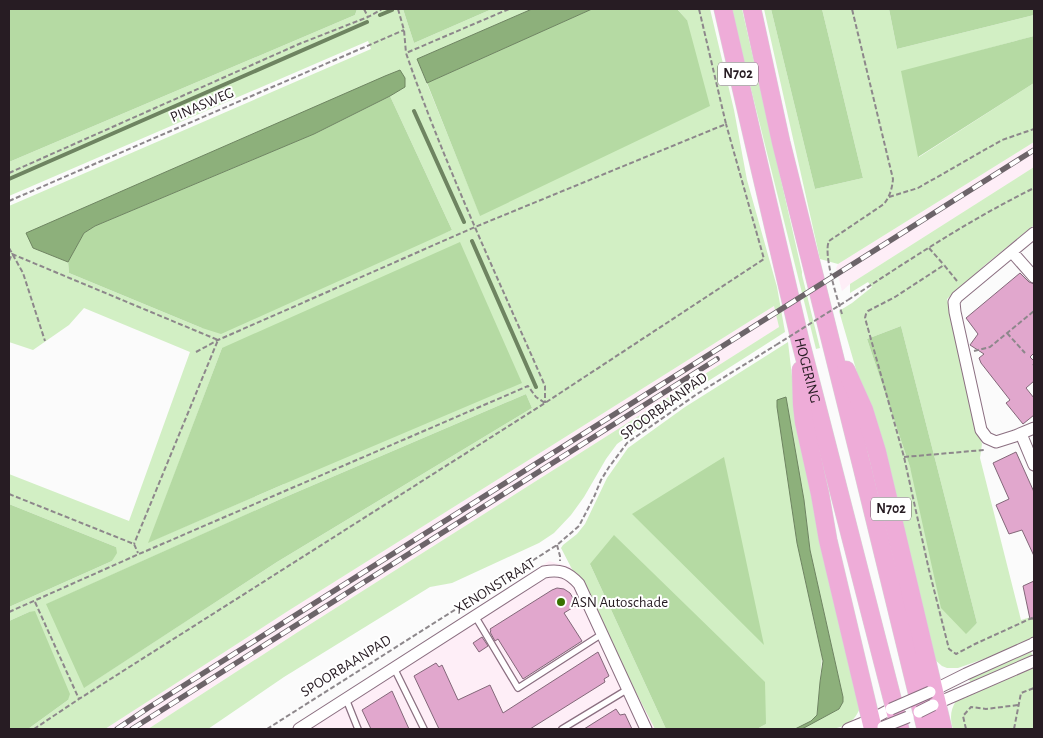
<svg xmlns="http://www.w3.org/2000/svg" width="1043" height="738" viewBox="0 0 1043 738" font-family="'Alegreya Sans',sans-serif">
<rect width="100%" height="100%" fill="#fbfbfb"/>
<!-- built -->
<path fill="#feeef7" d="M 1034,142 L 1034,167 L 850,284 L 842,291 L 836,268 L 838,264 Z
M 774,306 L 779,327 L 301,630 L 148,729 L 105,729 L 288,611 Z
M 549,561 L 578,569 L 656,729 L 296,729 Z"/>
<!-- green -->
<path fill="#d2efc4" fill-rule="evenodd" d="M 357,9 L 403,9 L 414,43 L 492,9 L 532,9 L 417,59 L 480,215 L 687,20 L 677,9 L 710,9 L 734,110 L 747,180 L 777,287 L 785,332 L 680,399 L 617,444 L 606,459 L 584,497 L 571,515 L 554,533 L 539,543 L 452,583 L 430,587 L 284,677 L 208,729 L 148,729 L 301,630 L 779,327 L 774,306 L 288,611 L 105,729 L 28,729 L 68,700 L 29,612 L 9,621 L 9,607 L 112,561 L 116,547 L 9,504 L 9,474 L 129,521 L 190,352 L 84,308 L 69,325 L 33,350 L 9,342 L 9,206 L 371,49 L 368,41 L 9,196 L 9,162 L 355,15 ZM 405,87 L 390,96 L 452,230 L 202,328 L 69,273 L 68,262 L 33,248 ZM 222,348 L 284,484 L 149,542 ZM 526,394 L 532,408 L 277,562 L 85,687 L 47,604 L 283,498 Z
M 731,9 L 742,9 L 802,272 L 802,275 L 820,348 L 816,349 Z
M 764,9 L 771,9 L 815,189 L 863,178 L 822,9 L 889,9 L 897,49 L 1034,15 L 1034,36 L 902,72 L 919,157 L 1034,83 L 1034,142 L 838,264 L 820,259 Z
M 1034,167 L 1034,225 L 985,265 L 947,299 L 982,444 L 980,458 L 1021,620 L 1034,616 L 1034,636 L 1021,646 L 958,668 L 947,668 L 942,666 L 934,659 L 860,383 L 839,311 L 852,303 L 872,287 L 868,282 L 850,293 L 850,284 ZM 901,326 L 977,623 L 966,633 L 867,339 Z
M 788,342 L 793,385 L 860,708 C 850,734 824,729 802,729 L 839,709 L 843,702 L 843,697 L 810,550 L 804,500 L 777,400 L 797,543 L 822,657 L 817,715 C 804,734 777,729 757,729 L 766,724 L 590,564 L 666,729 L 655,729 L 561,548 L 563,545 L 577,534 L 585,524 L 607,478 L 628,448 L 685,407 Z
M 1029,651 L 1031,652 L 1033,657 L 988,677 L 970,682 L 969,678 Z
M 1033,666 L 1034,668 L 1034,729 L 953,729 C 950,719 950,710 956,701 Z"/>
<!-- forest -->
<path fill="#b5daa3" d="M 9,9 L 357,9 L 355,15 L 9,162 Z
M 403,9 L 492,9 L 414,43 Z
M 592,9 L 677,9 L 687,20 L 710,106 L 480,216 L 427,83 Z
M 771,9 L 822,9 L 863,178 L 815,189 Z
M 889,9 L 1034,9 L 1034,15 L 897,49 Z
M 1034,36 L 1034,83 L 918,157 L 901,71 Z
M 390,96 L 452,230 L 221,334 L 202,328 L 69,273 L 68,262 L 84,233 L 95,226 L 314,134 Z
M 460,242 L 522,383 L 284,484 L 148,543 L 222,348 Z
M 901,326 L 977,623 L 966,634 L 941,608 L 910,467 L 867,339 Z
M 526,394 L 532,408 L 277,562 L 84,688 L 46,604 L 283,498 Z
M 724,457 L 764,645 L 632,514 Z
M 9,504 L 116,547 L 117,553 L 112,561 L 9,607 Z
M 614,535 L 765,682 L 766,724 L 757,729 L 666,729 L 590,564 Z
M 35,611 L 70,694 L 68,700 L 28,729 L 9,729 L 9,621 L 29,612 Z"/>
<!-- water -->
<path fill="#8db07b" stroke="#6e8461" d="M 532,9 L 592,9 L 427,83 L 417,59 Z
M 400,70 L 405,78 L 405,87 L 390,96 L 314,134 L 95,226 L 84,233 L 68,262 L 33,248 L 26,233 L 385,76 Z
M 786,397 L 804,500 L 810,550 L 843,697 L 843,702 L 839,709 L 802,729 L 795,729 L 811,721 L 817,715 L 820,682 L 823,661 L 797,543 L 777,407 L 777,400 Z"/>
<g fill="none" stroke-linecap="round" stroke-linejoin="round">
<!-- stream -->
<path stroke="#6e8461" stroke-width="4" d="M 380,15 L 392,10
M 414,111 L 464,222
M 9,179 L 367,22
M 472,241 L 536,387"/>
</g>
<!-- building -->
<path fill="#e1a7cd" stroke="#836779" d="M 1020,273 L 1029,282 L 1034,284 L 1034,353 L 1030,357 L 1034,361 L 1034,381 L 1026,388 L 1034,398 L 1034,415 L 1023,424 L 1006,403 L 1010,400 L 981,363 L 979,358 L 984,354 L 970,345 L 978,334 L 966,318 Z
M 1016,452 L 1034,492 L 1034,556 L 1022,530 L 1009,534 L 996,505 L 1009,499 L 993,463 Z
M 1034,581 L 1034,619 L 1030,619 L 1023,586 Z
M 557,588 L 564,589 L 570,593 L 577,605 L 564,613 L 582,641 L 523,679 L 498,639 L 495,641 L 490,632 L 491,631 L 490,629 L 552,590 Z
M 482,637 L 488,646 L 479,652 L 473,643 Z
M 598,652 L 609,676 L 604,679 L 605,682 L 530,729 L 439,729 L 414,676 L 436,663 L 439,667 L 442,665 L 458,700 L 490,685 L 503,713 Z
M 392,691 L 409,729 L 371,729 L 362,710 Z
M 616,709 L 620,715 L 625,714 L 632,729 L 584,729 Z"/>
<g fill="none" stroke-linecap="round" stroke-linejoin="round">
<defs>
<path id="service" d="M 475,616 L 518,688 L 602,634
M 394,668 L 424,729
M 346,699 L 358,729
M 562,729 L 628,689"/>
<path id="minor" d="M 1034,233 L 957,297 L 954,302 L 955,312 L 981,430 L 987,438 L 996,442 L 1015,436 L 1034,428
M 1012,252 L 1034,277
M 1021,434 L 1034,465
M 930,692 L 966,674 L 1033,644 L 1034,643
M 933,705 L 1034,661
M 299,729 L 544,572 C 560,569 568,572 579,584 L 646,729
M 848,729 L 870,720 L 891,709"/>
<g id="trunk">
<path id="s1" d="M 723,9 L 753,139 L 800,340 L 900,729"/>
<path d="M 752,9 L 781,142 L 862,467 L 926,729"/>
<path d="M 801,370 L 802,404 L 804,422 L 820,494 L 828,540 L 873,729"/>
<path d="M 846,370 L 864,410 L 877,452 L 943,729"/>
</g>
</defs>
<!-- service casing -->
<use href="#service" stroke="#8b6f81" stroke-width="8"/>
<!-- minor casing -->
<use href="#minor" stroke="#8b6f81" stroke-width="13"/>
<!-- trunk casing -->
<use href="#trunk" stroke="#d8d6d7" stroke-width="19"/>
<!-- path -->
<path stroke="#8d878b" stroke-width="2" stroke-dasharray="5 2.5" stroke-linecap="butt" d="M 364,9 L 368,17
M 398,9 L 404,30 L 406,53
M 509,9 L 406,53 C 445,166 497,276 545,386 L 545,403
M 9,173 L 299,44 L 368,17 L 382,9
M 889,197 L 918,188 L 1002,140 L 1034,129
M 9,201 L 404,30
M 9,248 L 23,273 L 45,341
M 929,248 L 944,265
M 9,261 L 12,254 L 218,340 L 134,544
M 957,281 L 944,265 L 895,297 L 868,311 L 866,314 L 865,318 L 904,457 L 929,570 L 949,649 L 956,654 L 975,644 L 1034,617
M 848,300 C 909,260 969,220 1034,188
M 842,314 C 837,298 823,254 829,241 L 884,204 C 890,196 892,189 893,179 L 852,9
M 1007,333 L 1025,353
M 974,351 L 990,347 L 1034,311
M 196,352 L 218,340 L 475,227 L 726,124 L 699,9
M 1033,364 L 1034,365
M 904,457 L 984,450
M 9,494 L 134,544 L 138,553
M 557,545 L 560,556 L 560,561
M 35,602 L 79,699
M 9,612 L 139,554 L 528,386 L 536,397 L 545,403
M 34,729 L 79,699 L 545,403 L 764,259 L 726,124
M 267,729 L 557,545 L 579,526 L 594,497 L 601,480 L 609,467 L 627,443 L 697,394 L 776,345
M 966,729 L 963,716 L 971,707 L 986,709 L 1018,705
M 1014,729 L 1021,693 L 1034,688"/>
<!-- service -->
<use href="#service" stroke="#fff" stroke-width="5.5"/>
<!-- minor -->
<use href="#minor" stroke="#fff" stroke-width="11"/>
<!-- trunk -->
<use href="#trunk" stroke="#eeacd8" stroke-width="18"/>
<defs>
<path id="rail" d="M 117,729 L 148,708 L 1034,150
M 132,729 L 717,359"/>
</defs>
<!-- rail casing -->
<use href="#rail" stroke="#6c6469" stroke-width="5.5"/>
<!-- rail -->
<use href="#rail" stroke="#fff" stroke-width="4" stroke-dasharray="11" stroke-linecap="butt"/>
<defs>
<path id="minor-bridge" d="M 891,709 L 930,692
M 919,712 L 933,705
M 883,727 L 908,717"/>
</defs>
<!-- minor-bridge casing -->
<use href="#minor-bridge" stroke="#8b6f81" stroke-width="13" stroke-linecap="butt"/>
<!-- path-bridge -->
<path stroke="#8d878b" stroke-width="2" stroke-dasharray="5 2.5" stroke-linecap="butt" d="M 776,345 L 848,300"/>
<!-- minor-bridge -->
<use href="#minor-bridge" stroke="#fff" stroke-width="11"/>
</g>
<!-- markers -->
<circle fill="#377100" stroke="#fff" stroke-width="2" cx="561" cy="602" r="5"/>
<g text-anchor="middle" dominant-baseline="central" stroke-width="4" stroke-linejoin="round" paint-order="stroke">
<!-- shield labels -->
<g fill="#fff" stroke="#686065" stroke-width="1">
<rect x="718" y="62.5" width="40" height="23" rx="4"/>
<rect x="871" y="497.5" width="40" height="23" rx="4"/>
</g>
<g font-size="14" font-weight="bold" fill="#271c23">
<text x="738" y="74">N702</text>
<text x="891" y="509">N702</text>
</g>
<!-- street labels -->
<g font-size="15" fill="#271c23" stroke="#fff">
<text transform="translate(202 105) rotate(-23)">PINASWEG</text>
<text stroke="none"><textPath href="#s1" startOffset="371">HOGERING</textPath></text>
<text transform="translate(664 406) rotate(-36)">SPOORBAANPAD</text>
<text transform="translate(495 586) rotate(-32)">XENONSTRAAT</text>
<text transform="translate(346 666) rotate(-32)">SPOORBAANPAD</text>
</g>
<!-- poi labels -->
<g font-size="15" fill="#271c23" stroke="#fff" text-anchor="start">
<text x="571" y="602">ASN Autoschade</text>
</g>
</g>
<!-- border -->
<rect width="1043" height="738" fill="none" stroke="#271c23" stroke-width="20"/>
</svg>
